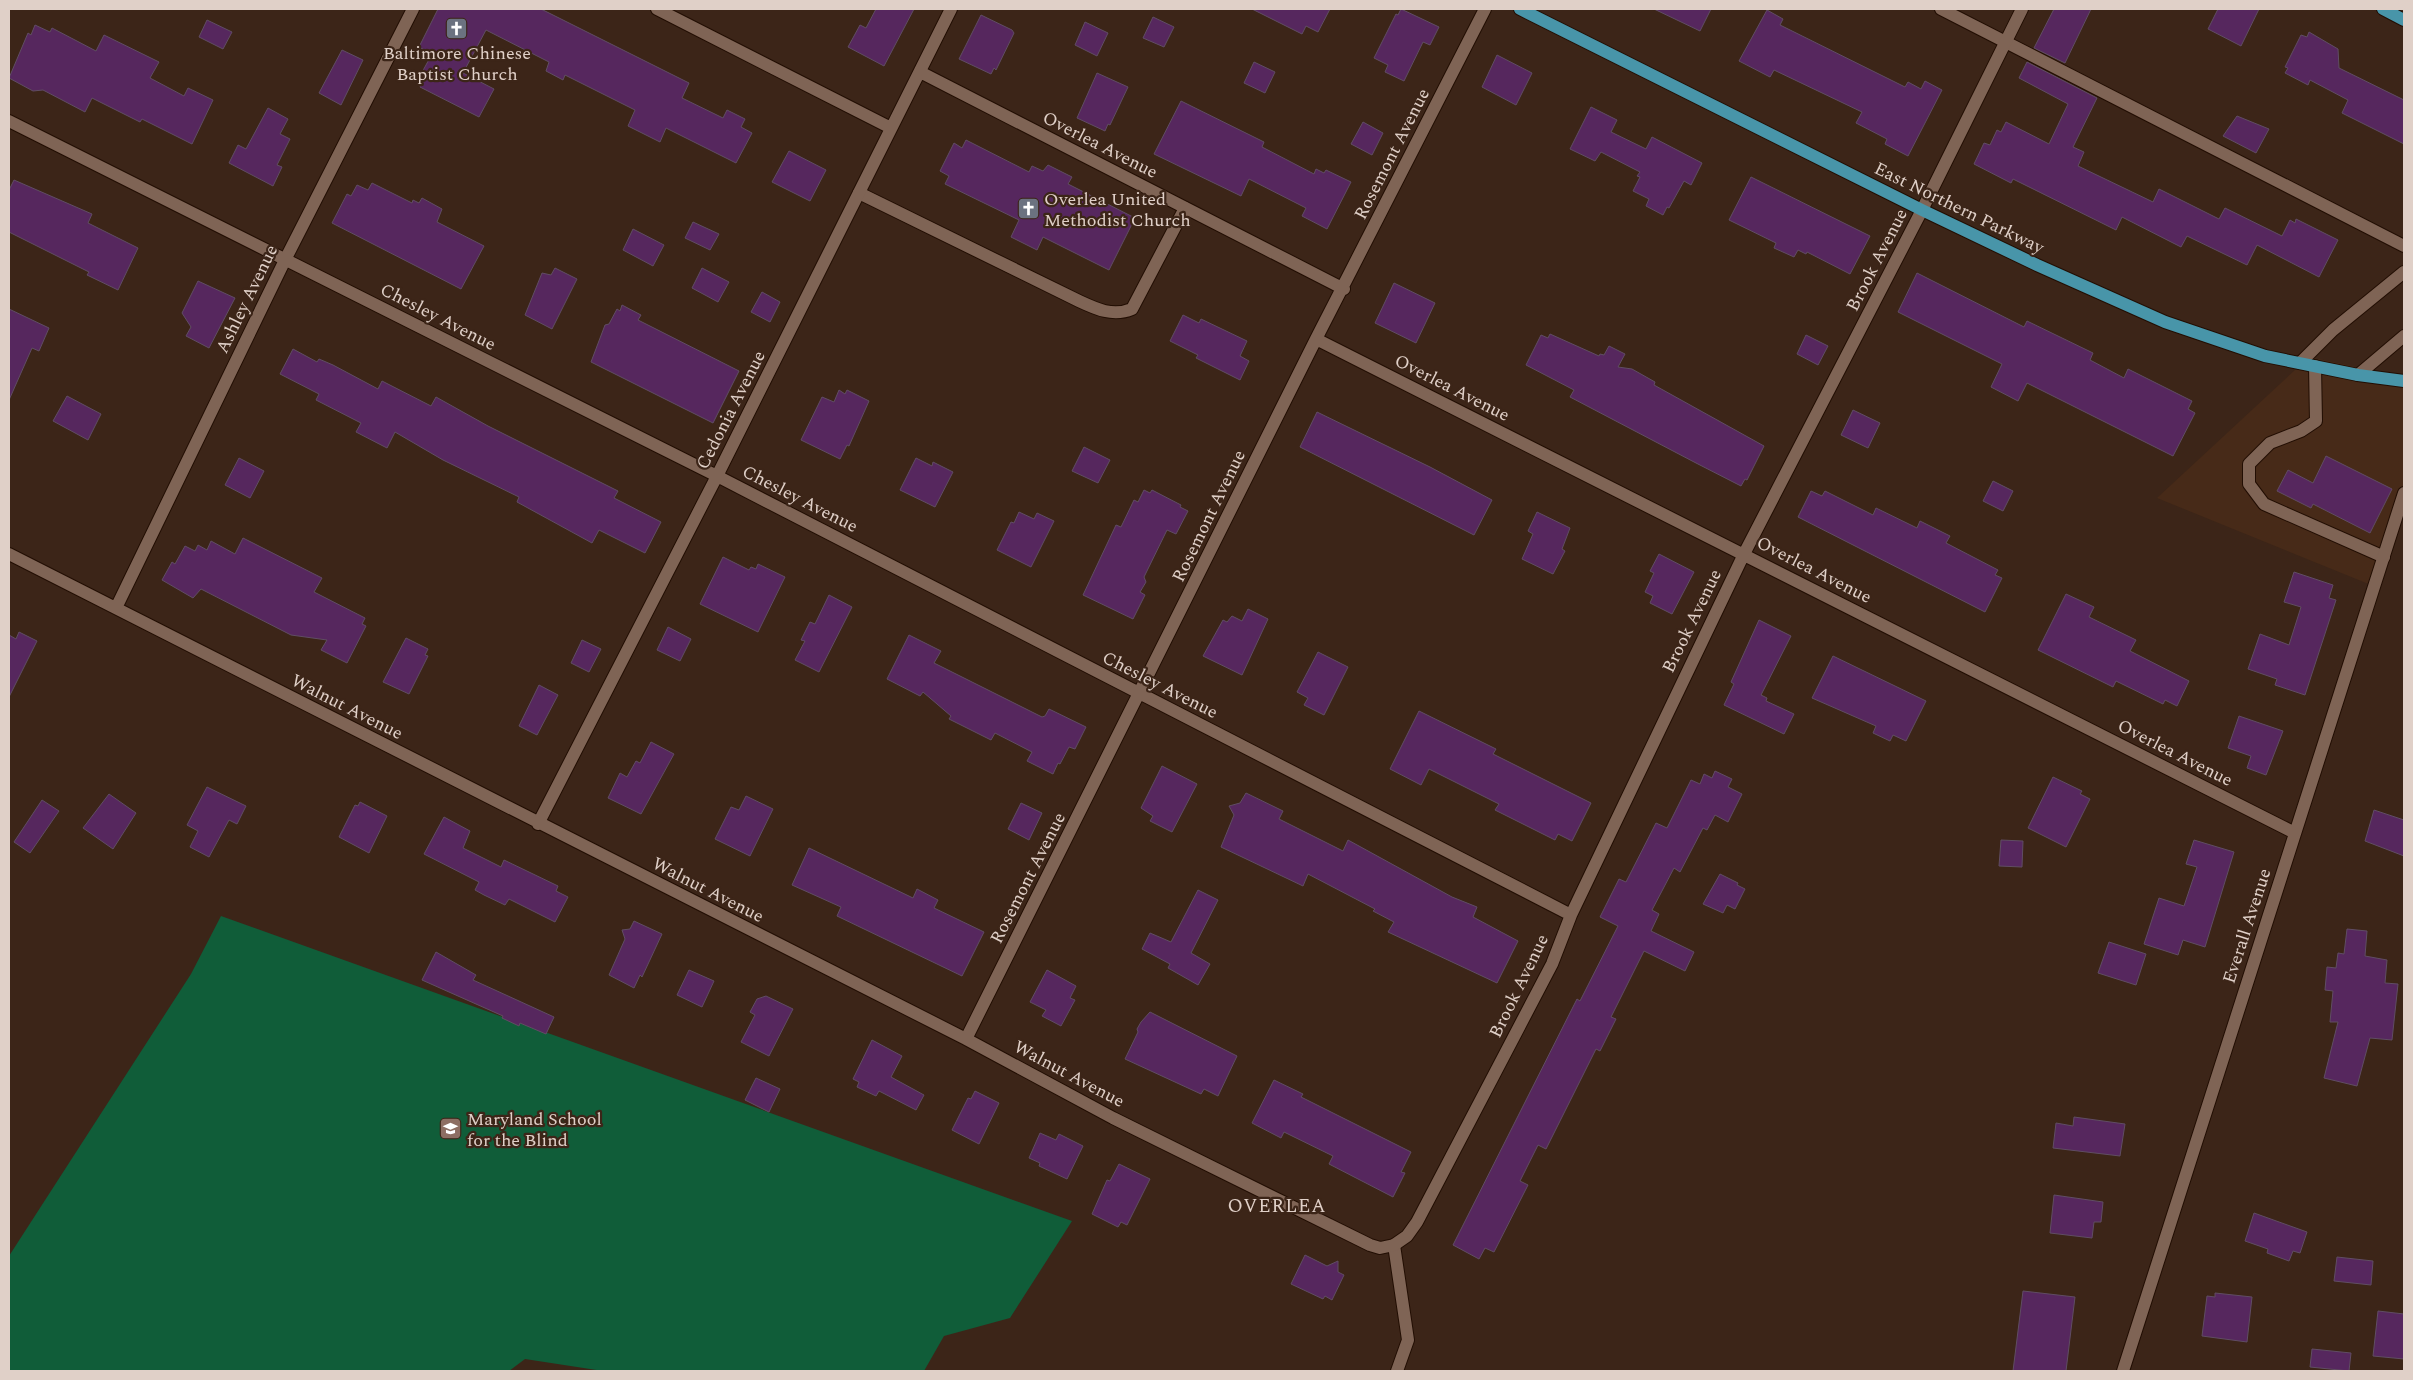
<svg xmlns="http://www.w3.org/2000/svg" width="2413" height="1380" viewBox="0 0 2413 1380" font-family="Spectral,serif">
<rect width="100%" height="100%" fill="#3c2518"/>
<!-- built -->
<path fill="#472a18" d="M 2309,357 L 2404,377 L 2404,498 L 2376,587 L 2157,498 Z"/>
<!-- green -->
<path fill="#105d39" d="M 221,916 L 1072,1221 L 1010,1318 L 944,1336 L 924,1371 L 603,1371 L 525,1359 L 509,1371 L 9,1371 L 9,1256 L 191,974 Z"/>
<!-- building -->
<path fill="#56275e" stroke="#604d63" d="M 438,9 L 541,9 L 689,83 L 682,98 L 723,118 L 727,110 L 745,119 L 741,127 L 752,133 L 736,163 L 666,128 L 660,142 L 628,126 L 635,110 L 565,75 L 563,80 L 546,71 L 549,62 L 486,30 L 463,73 L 494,89 L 479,117 L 420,87 L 424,78 L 420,76 L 432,54 L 419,47 Z
M 876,9 L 914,9 L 884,66 L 848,47 L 860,25 L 866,28 Z
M 1252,9 L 1330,9 L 1318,32 L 1306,26 L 1302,34 Z
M 1401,9 L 1439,27 L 1430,45 L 1423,42 L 1404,81 L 1385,72 L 1388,65 L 1374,58 L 1396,14 L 1398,15 Z
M 1654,9 L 1711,9 L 1700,31 Z
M 2054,9 L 2091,9 L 2065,63 L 2034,48 Z
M 2218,9 L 2259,9 L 2241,46 L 2208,29 Z
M 1767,10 L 1783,19 L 1780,25 L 1905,87 L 1908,82 L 1921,89 L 1925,81 L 1942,90 L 1908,156 L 1885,144 L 1887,139 L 1856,123 L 1862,112 L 1774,70 L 1770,77 L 1739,61 Z
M 981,15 L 1012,30 L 1014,33 L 996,70 L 994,68 L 991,74 L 959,59 Z
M 1153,17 L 1174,27 L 1164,47 L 1143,38 Z
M 207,20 L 232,32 L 223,49 L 199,37 Z
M 1085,22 L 1108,33 L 1097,56 L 1075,45 Z
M 35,25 L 50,32 L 52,28 L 96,51 L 104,35 L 159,62 L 150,78 L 184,96 L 188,88 L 213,100 L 192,144 L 142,119 L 140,122 L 92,98 L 85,112 L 43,90 L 33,91 L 9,78 L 28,33 L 31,35 Z
M 2309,32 L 2338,49 L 2339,68 L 2404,100 L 2404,144 L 2342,113 L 2348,100 L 2310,80 L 2308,85 L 2285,73 L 2288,68 L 2285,67 L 2301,35 L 2307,37 Z
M 342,50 L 363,60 L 341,105 L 319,93 Z
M 1497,55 L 1532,73 L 1516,105 L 1482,87 Z
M 1254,62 L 1275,72 L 1265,93 L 1244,83 Z
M 2027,62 L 2097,98 L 2073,147 L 2084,152 L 2078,166 L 2153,202 L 2159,189 L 2219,219 L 2225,208 L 2282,236 L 2290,220 L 2295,223 L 2296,219 L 2338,240 L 2319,277 L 2257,245 L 2247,265 L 2187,236 L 2181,247 L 2122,217 L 2116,230 L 2013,179 L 2011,183 L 1974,164 L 1984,143 L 1990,145 L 1997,130 L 2001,132 L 2006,122 L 2049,144 L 2068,104 L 2019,78 Z
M 1097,73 L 1128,87 L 1110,125 L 1108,124 L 1105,131 L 1077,118 Z
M 1181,101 L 1264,142 L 1262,147 L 1314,174 L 1316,169 L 1324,173 L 1326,170 L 1351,182 L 1327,229 L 1302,216 L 1306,208 L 1249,179 L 1241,196 L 1154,154 Z
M 1591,107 L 1617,120 L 1611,132 L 1646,149 L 1652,137 L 1702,163 L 1691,185 L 1684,181 L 1669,208 L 1667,207 L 1663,215 L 1646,206 L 1649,199 L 1633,191 L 1640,177 L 1637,176 L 1640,172 L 1601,152 L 1595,161 L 1570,149 Z
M 268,108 L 288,119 L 280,134 L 290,139 L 277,165 L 282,167 L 273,186 L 229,163 L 238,145 L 246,149 Z
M 2237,116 L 2269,129 L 2256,153 L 2223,136 Z
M 1363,122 L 1383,133 L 1372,155 L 1351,144 Z
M 966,140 L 1029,172 L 1032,166 L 1043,171 L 1048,165 L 1072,177 L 1068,184 L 1135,218 L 1109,270 L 1043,237 L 1037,250 L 1011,237 L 1019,220 L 945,184 L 949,176 L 940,171 L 954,143 L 962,148 Z
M 789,151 L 826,170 L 810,201 L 772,182 Z
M 1751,177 L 1870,236 L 1850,274 L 1807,252 L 1806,254 L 1798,250 L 1794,257 L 1774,248 L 1776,243 L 1729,220 Z
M 14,180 L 92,214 L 88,223 L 138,248 L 118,290 L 87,275 L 89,272 L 9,232 L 9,190 Z
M 372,183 L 412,203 L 413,200 L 419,203 L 422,198 L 442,209 L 437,222 L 484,246 L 461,289 L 332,223 L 347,194 L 351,196 L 357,185 L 368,190 Z
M 693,222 L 719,234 L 710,250 L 685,238 Z
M 633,229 L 664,245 L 653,266 L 623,250 Z
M 555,268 L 577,279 L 552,329 L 525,315 L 542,273 L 551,275 Z
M 702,268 L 729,282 L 718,302 L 692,288 Z
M 1917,273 L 2024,327 L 2027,321 L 2093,353 L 2090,360 L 2124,378 L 2128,369 L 2192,401 L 2188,409 L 2195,413 L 2173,456 L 2027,383 L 2018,401 L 1991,387 L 2002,364 L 1898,312 Z
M 198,281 L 235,298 L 209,348 L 186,336 L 191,327 L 182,313 Z
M 1394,283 L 1435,303 L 1416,343 L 1375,323 Z
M 762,292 L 780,302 L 770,322 L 751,312 Z
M 622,305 L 641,315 L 638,320 L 739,371 L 713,423 L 591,362 L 605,325 L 609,324 L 617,309 L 620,311 Z
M 9,309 L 49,328 L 39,351 L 32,348 L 9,400 Z
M 1183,315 L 1199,323 L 1201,319 L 1247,341 L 1240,356 L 1249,361 L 1240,380 L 1196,358 L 1198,355 L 1170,341 Z
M 1550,334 L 1599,356 L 1600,354 L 1604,355 L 1609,346 L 1625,354 L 1618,367 L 1632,369 L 1655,382 L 1654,385 L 1764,446 L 1747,480 L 1745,479 L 1741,486 L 1696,463 L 1570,397 L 1574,390 L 1526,365 L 1541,335 L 1548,338 Z
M 1806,335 L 1828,346 L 1818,365 L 1797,354 Z
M 293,349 L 317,362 L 319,359 L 333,365 L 378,389 L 382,381 L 431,406 L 436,397 L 488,426 L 618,491 L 614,498 L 661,522 L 645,553 L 599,530 L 592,543 L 517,502 L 519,497 L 443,460 L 395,432 L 387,448 L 356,432 L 361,423 L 316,400 L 319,394 L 280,374 Z
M 839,390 L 845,394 L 847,390 L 869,401 L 849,446 L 847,445 L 840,459 L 801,440 L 822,397 L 834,402 Z
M 67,396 L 101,414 L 88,440 L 53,421 Z
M 1853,410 L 1880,423 L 1868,448 L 1841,435 Z
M 1317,412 L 1430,467 L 1492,500 L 1474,535 L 1300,447 Z
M 1084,447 L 1110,460 L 1098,483 L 1072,471 Z
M 2326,456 L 2392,489 L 2370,533 L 2313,504 L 2311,508 L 2277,491 L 2288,470 L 2313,483 Z
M 239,458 L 264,471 L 250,498 L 225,485 Z
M 916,458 L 932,466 L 933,462 L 953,472 L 935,507 L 900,490 Z
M 1993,481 L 2013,491 L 2003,511 L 1983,501 Z
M 1144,490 L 1150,493 L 1152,490 L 1181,505 L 1180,507 L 1188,511 L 1176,534 L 1167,530 L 1144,577 L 1146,582 L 1140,592 L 1145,595 L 1133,619 L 1083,595 L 1116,525 L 1121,527 L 1134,500 L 1138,502 Z
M 1811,491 L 1822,496 L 1825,491 L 1873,515 L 1876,508 L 1917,528 L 1920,521 L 1950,536 L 1946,543 L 1998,570 L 1995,575 L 2002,578 L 1985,612 L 1798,517 Z
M 1019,512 L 1034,519 L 1037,513 L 1054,521 L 1031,567 L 997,550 L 1011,522 L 1014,523 Z
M 1537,512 L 1570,528 L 1562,549 L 1565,551 L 1553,574 L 1522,559 L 1533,534 L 1528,531 Z
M 243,538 L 322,578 L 314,592 L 365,618 L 362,624 L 366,626 L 347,663 L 321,650 L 327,640 L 291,635 L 201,589 L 193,598 L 162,580 L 172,562 L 175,564 L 185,546 L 195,551 L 198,545 L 207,550 L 211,541 L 235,554 Z
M 1659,554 L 1694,572 L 1672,614 L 1650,603 L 1653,596 L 1645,592 L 1654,573 L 1650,571 Z
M 723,557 L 749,570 L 751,567 L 756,569 L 758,564 L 785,577 L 758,632 L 700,604 Z
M 2294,572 L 2333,585 L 2329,598 L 2336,600 L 2305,695 L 2275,685 L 2277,679 L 2248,669 L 2260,634 L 2289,645 L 2301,607 L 2284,602 Z
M 2066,594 L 2094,607 L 2089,617 L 2136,640 L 2130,651 L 2189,681 L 2177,706 L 2165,700 L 2163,704 L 2116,681 L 2113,687 L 2038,650 Z
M 829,595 L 852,607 L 819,672 L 795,660 L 805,641 L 801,640 L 810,622 L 815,624 Z
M 1248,609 L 1268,619 L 1242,675 L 1203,656 L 1223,620 L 1227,622 L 1232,616 L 1242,621 Z
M 1759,620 L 1791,636 L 1761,695 L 1767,698 L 1766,701 L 1794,714 L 1784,734 L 1724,705 L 1734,684 L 1731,682 Z
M 668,627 L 691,639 L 680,661 L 657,650 Z
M 19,632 L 37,641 L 9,697 L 9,635 L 16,639 Z
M 909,635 L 941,651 L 934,663 L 1042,717 L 1045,716 L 1049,709 L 1086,727 L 1075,749 L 1069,747 L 1060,764 L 1058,763 L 1053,774 L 1027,761 L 1032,752 L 995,733 L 991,740 L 949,719 L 951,716 L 923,692 L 920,696 L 887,679 Z
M 406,638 L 428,649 L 425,655 L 428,656 L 409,694 L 383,682 Z
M 582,640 L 601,649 L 589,672 L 571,663 Z
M 1318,652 L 1348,667 L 1324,715 L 1304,705 L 1308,698 L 1297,692 Z
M 1833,656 L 1926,701 L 1906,741 L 1893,735 L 1890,741 L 1873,733 L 1876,726 L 1812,698 Z
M 539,685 L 558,695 L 537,735 L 519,726 Z
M 1419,711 L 1496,749 L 1493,754 L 1591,803 L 1572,841 L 1558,834 L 1555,840 L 1495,810 L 1499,804 L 1429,769 L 1421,785 L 1390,769 Z
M 2239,716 L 2283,731 L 2266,775 L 2247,768 L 2251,756 L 2228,748 Z
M 651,742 L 674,754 L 641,814 L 608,798 L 620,773 L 627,777 L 636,761 L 640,763 Z
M 1162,766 L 1197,784 L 1172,832 L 1150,821 L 1153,816 L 1141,808 Z
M 1715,771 L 1732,779 L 1728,787 L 1742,794 L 1728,822 L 1715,815 L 1707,830 L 1703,828 L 1680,872 L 1674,868 L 1652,910 L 1659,914 L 1651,931 L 1694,952 L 1685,971 L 1644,951 L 1611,1017 L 1616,1019 L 1600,1051 L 1596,1049 L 1546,1149 L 1538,1145 L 1520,1181 L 1528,1185 L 1494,1252 L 1485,1248 L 1479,1259 L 1453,1245 L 1577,999 L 1580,1001 L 1618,926 L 1600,917 L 1619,879 L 1626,882 L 1656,823 L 1667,828 L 1691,780 L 1700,784 L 1704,774 L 1712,778 Z
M 2053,777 L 2082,791 L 2080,794 L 2090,799 L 2066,847 L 2028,828 Z
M 207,787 L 246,806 L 237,824 L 229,820 L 209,857 L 190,847 L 198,831 L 187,825 Z
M 1246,793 L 1283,811 L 1279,819 L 1343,851 L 1348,840 L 1452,897 L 1477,907 L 1473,917 L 1518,941 L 1497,983 L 1388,932 L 1394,922 L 1373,911 L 1375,909 L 1308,874 L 1303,886 L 1221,847 L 1234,815 L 1229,806 L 1240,803 Z
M 109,794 L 136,813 L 113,849 L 83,828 Z
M 746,796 L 773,809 L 750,856 L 715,839 L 731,807 L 739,810 Z
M 42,800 L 59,811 L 30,853 L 14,842 Z
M 360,802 L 387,816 L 369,853 L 339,837 L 355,805 L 358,806 Z
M 1021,803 L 1042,813 L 1029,840 L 1008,829 Z
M 2374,810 L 2404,820 L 2404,856 L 2365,841 Z
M 444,817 L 470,831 L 463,848 L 501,867 L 504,860 L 558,886 L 556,891 L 568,897 L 555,922 L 509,899 L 505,905 L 484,895 L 475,890 L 479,882 L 424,854 Z
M 2001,840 L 2023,841 L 2022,867 L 1999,866 Z
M 2194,840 L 2234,852 L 2205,947 L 2183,940 L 2178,955 L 2144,944 L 2159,898 L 2184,906 L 2197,867 L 2186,864 Z
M 809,848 L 913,898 L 917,889 L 938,900 L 934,908 L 984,932 L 962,976 L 837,916 L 841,907 L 792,885 Z
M 1720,874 L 1738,883 L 1737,885 L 1745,889 L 1735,909 L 1727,905 L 1723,913 L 1703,904 Z
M 1198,890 L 1218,900 L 1191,953 L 1210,964 L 1198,985 L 1168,968 L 1170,964 L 1142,949 L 1150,933 L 1171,942 Z
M 634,921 L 662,934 L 642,977 L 640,975 L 634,988 L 609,975 L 625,939 L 622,930 L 630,929 Z
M 2347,929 L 2367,931 L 2365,956 L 2387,960 L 2385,983 L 2398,984 L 2392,1040 L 2370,1038 L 2357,1086 L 2324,1078 L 2338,1022 L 2330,1022 L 2333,991 L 2325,990 L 2327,967 L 2336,968 L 2338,953 L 2344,954 Z
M 2109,942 L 2146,954 L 2136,985 L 2098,973 Z
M 436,952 L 476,975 L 473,980 L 554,1017 L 546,1034 L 520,1023 L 519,1026 L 502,1018 L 503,1016 L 422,980 Z
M 689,970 L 714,981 L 702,1007 L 677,995 Z
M 1047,970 L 1076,986 L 1070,998 L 1075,1000 L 1061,1026 L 1042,1016 L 1046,1010 L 1030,1002 Z
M 766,996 L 793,1009 L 769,1056 L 741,1042 L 755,1015 L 750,1012 L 757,999 Z
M 1150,1012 L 1237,1056 L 1218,1096 L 1204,1089 L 1201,1094 L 1125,1059 L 1138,1032 L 1137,1029 L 1141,1022 Z
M 872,1040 L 902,1056 L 891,1077 L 924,1095 L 916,1110 L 879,1091 L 876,1096 L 857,1087 L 859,1082 L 853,1079 Z
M 756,1078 L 780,1089 L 769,1112 L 745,1100 Z
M 1274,1080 L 1303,1094 L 1301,1097 L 1411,1152 L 1401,1172 L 1405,1173 L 1393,1197 L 1329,1164 L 1333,1156 L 1284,1132 L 1281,1138 L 1252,1123 Z
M 975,1091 L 999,1103 L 979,1144 L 952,1130 L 968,1098 L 971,1099 Z
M 2074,1117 L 2125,1124 L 2120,1156 L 2053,1148 L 2056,1123 L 2073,1126 Z
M 1040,1133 L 1056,1140 L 1059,1134 L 1083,1146 L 1067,1179 L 1039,1166 L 1040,1163 L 1029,1158 Z
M 1119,1164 L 1150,1179 L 1127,1225 L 1121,1222 L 1118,1227 L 1092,1214 L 1107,1180 L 1110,1181 Z
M 2054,1195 L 2103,1202 L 2101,1222 L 2094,1222 L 2092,1238 L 2050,1233 Z
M 2254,1213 L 2307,1232 L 2300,1253 L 2293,1251 L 2289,1261 L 2267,1253 L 2268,1249 L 2245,1241 Z
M 1305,1255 L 1327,1266 L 1338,1261 L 1338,1272 L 1344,1275 L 1332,1300 L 1325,1296 L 1323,1299 L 1291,1284 Z
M 2337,1257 L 2373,1261 L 2371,1285 L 2334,1281 Z
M 2023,1291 L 2075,1297 L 2066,1371 L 2013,1371 Z
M 2215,1293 L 2252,1297 L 2247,1342 L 2202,1336 L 2207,1296 L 2215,1297 Z
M 2378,1311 L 2404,1314 L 2404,1359 L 2373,1356 Z
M 2312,1349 L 2351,1353 L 2349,1371 L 2310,1367 Z"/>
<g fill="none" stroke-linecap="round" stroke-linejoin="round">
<defs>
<path id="service" d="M 1941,9 L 2404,246
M 859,193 L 1079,301 C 1096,309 1113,317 1132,309 L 1185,208
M 2315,366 L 2316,421 L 2301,431 L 2270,443 L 2249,464 L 2249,484 L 2264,504 L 2384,557
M 1394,1245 L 1408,1340 L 1397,1371"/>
<path id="minor" d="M 657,9 L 891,128
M 920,72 L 1344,289
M 9,121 L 717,476 L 1571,915
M 1316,339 L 2295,833
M 9,554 L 966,1039 L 1113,1118 L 1370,1245 L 1380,1248 L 1394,1245 L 1407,1236 L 1417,1222 L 1552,964 L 1571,915 L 1744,554 L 1922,210 L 2022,9
M 116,608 L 285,260 L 413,9
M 538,824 L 717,476 L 951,9
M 966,1039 L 1316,339 L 1485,9
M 2123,1371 L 2404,493"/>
<path id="secondary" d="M 2300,363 L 2333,330 L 2404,272
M 2358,375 L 2404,336"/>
<path id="primary" d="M 1520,9 L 1922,210 L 2037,265 L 2165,322 L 2265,356 L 2358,375 L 2404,381
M 2383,9 L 2404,20"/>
</defs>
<!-- service casing -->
<use href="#service" stroke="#220e03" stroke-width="14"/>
<!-- minor casing -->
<use href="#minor" stroke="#220e03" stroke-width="14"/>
<!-- secondary casing -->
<use href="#secondary" stroke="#220e03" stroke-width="14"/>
<!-- primary casing -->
<use href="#primary" stroke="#220e03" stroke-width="14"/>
<!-- service -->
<use href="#service" stroke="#7f6455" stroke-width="12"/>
<!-- minor -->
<use href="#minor" stroke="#7f6455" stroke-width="12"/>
<!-- secondary -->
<use href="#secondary" stroke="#7f6455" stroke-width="12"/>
<!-- primary -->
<use href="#primary" stroke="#4895a9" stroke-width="12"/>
</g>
<!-- icons -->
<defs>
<symbol id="church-square" viewBox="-11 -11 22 22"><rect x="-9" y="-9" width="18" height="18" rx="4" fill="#6b7280" stroke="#3c2518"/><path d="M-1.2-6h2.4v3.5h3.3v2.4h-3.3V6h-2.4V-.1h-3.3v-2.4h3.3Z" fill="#fff"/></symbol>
<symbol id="school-square" viewBox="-11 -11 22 22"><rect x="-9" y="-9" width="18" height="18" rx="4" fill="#8d6e63" stroke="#3c2518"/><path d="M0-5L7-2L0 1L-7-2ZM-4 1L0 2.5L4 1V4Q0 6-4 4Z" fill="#fff"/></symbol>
</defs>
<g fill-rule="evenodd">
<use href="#church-square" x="444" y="16" width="25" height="25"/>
<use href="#church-square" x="1016" y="196" width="25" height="25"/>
<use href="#school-square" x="438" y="1116" width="25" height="25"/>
</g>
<g text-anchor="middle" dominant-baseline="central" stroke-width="4.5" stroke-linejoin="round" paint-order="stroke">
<!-- poi labels -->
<g font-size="18" fill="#e0d0c8" stroke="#3c2518" text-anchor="start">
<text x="457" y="53" text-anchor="middle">Baltimore Chinese<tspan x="457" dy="21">Baptist Church</tspan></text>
<text x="1044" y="199">Overlea United<tspan x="1044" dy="21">Methodist Church</tspan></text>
<text x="467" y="1119">Maryland School<tspan x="467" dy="21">for the Blind</tspan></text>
</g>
<!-- street labels -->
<g font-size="18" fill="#e0d0c8" stroke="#3c2518">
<text transform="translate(1100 145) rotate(27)">Overlea Avenue</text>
<text transform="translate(1392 154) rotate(-63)">Rosemont Avenue</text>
<text transform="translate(1959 208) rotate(26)">East Northern Parkway</text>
<text transform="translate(1877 260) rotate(-63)">Brook Avenue</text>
<text transform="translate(247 299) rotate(-64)">Ashley Avenue</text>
<text transform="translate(438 317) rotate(27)">Chesley Avenue</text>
<text transform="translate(1452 388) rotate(27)">Overlea Avenue</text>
<text transform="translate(731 410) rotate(-63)">Cedonia Avenue</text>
<text transform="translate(800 499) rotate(27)">Chesley Avenue</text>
<text transform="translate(1209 516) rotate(-64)">Rosemont Avenue</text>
<text transform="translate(1814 570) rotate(27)">Overlea Avenue</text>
<text transform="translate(1692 621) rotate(-64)">Brook Avenue</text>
<text transform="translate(1160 685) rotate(27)">Chesley Avenue</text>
<text transform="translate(347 707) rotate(27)">Walnut Avenue</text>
<text transform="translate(2175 753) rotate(27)">Overlea Avenue</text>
<text transform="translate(1028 878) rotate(-63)">Rosemont Avenue</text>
<text transform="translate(708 890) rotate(27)">Walnut Avenue</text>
<text transform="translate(2247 926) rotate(-72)">Everall Avenue</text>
<text transform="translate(1519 986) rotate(-64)">Brook Avenue</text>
<text transform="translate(1069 1074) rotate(28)">Walnut Avenue</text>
</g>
<!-- neighbourhood labels -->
<g font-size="19" letter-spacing="1" fill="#e0d0c8" stroke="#3c2518">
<text x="1277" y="1206">OVERLEA</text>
</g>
</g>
<!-- border -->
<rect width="2413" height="1380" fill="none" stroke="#e0d0c8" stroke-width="20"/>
</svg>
